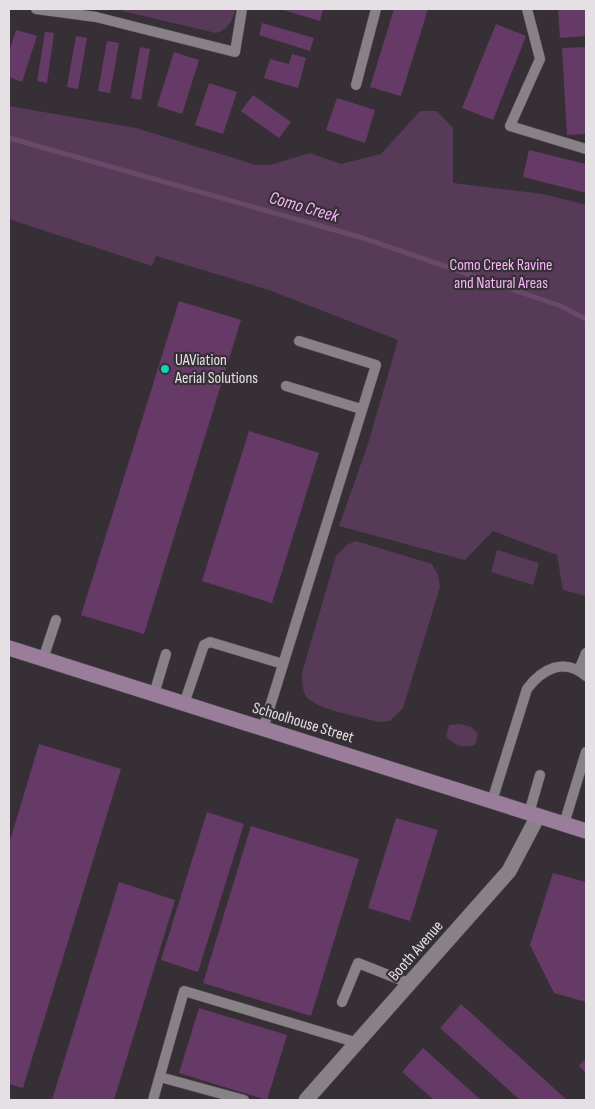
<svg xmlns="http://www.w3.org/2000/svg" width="595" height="1109" viewBox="0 0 595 1109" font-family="'Sofia Sans Condensed',sans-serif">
<rect width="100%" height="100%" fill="#363036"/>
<!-- green -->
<path fill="#573a57" d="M 122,9 L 236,9 C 232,20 229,30 216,33 L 122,11 Z
M 9,106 L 136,128 L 256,165 L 270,165 L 310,153 L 341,164 L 381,154 L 420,111 L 437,111 L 453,128 L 453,183 L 543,194 L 586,205 L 586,596 L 563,590 L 557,555 L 493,531 L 465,560 L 339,526 L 368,444 L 398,340 L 269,290 L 156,256 L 152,266 L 9,219 Z
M 356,541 L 432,564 L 438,575 L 440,587 L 403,708 L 390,721 L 379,722 C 362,717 316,710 306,696 C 302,689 302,680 302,673 L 336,556 L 347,545 Z
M 497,550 L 539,563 L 533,585 L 491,572 Z
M 460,724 L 471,727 L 478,734 L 475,745 C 462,748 455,746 446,736 L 449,725 Z"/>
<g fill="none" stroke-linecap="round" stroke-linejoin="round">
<!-- stream -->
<path stroke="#684969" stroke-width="5" d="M 9,138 L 363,238 L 561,306 L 586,319"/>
</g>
<!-- building -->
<path fill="#663a67" d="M 280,9 L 319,9 L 323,10 L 320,21 Z
M 394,9 L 428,9 L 401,96 L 370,87 Z
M 558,9 L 586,9 L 586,36 L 560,38 Z
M 262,23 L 314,38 L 310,51 L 259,35 Z
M 496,24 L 526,36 L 493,120 L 462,108 Z
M 16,30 L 37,36 L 22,82 L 9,77 L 9,52 Z
M 45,32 L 54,33 L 47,83 L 37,81 Z
M 76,36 L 87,38 L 78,89 L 67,87 Z
M 107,41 L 119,43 L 110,93 L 98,91 Z
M 140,47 L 150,49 L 141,100 L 131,98 Z
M 586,47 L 586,134 L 567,135 L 562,48 Z
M 174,52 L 199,60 L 182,114 L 157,106 Z
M 292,54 L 306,58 L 298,88 L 264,78 L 270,59 L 289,64 Z
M 209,83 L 237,92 L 223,134 L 195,125 Z
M 253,95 L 291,122 L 279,138 L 241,111 Z
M 337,98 L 375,110 L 365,143 L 326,130 Z
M 529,150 L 586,164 L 586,193 L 523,177 Z
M 179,301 L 241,320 L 144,634 L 81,615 Z
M 249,431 L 319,453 L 272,603 L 202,581 Z
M 39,744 L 121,769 L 23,1088 L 9,1084 L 9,844 Z
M 207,812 L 244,824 L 198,972 L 161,960 Z
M 396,818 L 438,830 L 410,921 L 368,908 Z
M 251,826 L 359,859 L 311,1016 L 203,983 Z
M 553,873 L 586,882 L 586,1002 L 554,993 L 530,945 Z
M 119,882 L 175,900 L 114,1100 L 52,1100 Z
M 461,1004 L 567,1100 L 520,1100 L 440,1028 Z
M 199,1008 L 287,1035 L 267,1100 L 179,1073 Z
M 423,1048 L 481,1100 L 434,1100 L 402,1072 Z
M 586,1058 L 586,1073 L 579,1066 Z"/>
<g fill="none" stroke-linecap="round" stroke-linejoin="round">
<defs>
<path id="lane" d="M 36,9 L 96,17 L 235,52 L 242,9
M 527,9 L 540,59 L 510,126 L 586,149
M 356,85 L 376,9
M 286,386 L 361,409
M 43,659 L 56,620
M 579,670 L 586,653
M 154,694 L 166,654
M 184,704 L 204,645 L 210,642 L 283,664
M 263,729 L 376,365 L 299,341
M 492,801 L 527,689 C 542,669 564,657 586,676
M 529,813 L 540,775
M 564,824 L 586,752
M 342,1002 L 358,963 L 411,984
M 160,1077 L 244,1100
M 153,1100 L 184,991 L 358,1043"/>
<path id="street" d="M 306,1100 L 509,871 L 538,816"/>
<path id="secondary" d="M 9,648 L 586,831"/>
</defs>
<!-- lane casing -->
<use href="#lane" stroke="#514c51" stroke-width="11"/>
<!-- street casing -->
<use href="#street" stroke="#514c51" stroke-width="16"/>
<!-- secondary casing -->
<use href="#secondary" stroke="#514c51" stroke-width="16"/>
<!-- lane -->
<use href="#lane" stroke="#888188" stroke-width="10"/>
<!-- street -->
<use href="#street" stroke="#888188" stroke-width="15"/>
<!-- secondary -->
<use href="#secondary" stroke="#9a7c9b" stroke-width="15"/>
</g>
<!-- markers -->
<circle fill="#0bd5b5" stroke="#363036" stroke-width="2" cx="165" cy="369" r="5"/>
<g text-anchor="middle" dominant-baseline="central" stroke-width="4.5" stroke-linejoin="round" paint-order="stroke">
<!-- park labels -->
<g font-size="16" fill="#f9b3f9" stroke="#363036">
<text x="501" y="265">Como Creek Ravine<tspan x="501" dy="18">and Natural Areas</tspan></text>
</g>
<!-- poi labels -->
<g font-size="16" fill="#e4e0e4" stroke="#363036" text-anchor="start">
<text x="175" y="360">UAViation<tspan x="175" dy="18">Aerial Solutions</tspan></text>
</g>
<!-- street labels -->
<g font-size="16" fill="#e4e0e4" stroke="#363036">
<text transform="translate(303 723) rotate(17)">Schoolhouse Street</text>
<text transform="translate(416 951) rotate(-49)">Booth Avenue</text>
</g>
<!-- water labels -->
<g font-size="18" font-style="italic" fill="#f9b3f9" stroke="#363036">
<text transform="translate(304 207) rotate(16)">Como Creek</text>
</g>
</g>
<!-- border -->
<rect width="595" height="1109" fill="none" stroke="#e4e0e4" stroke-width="20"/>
</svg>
